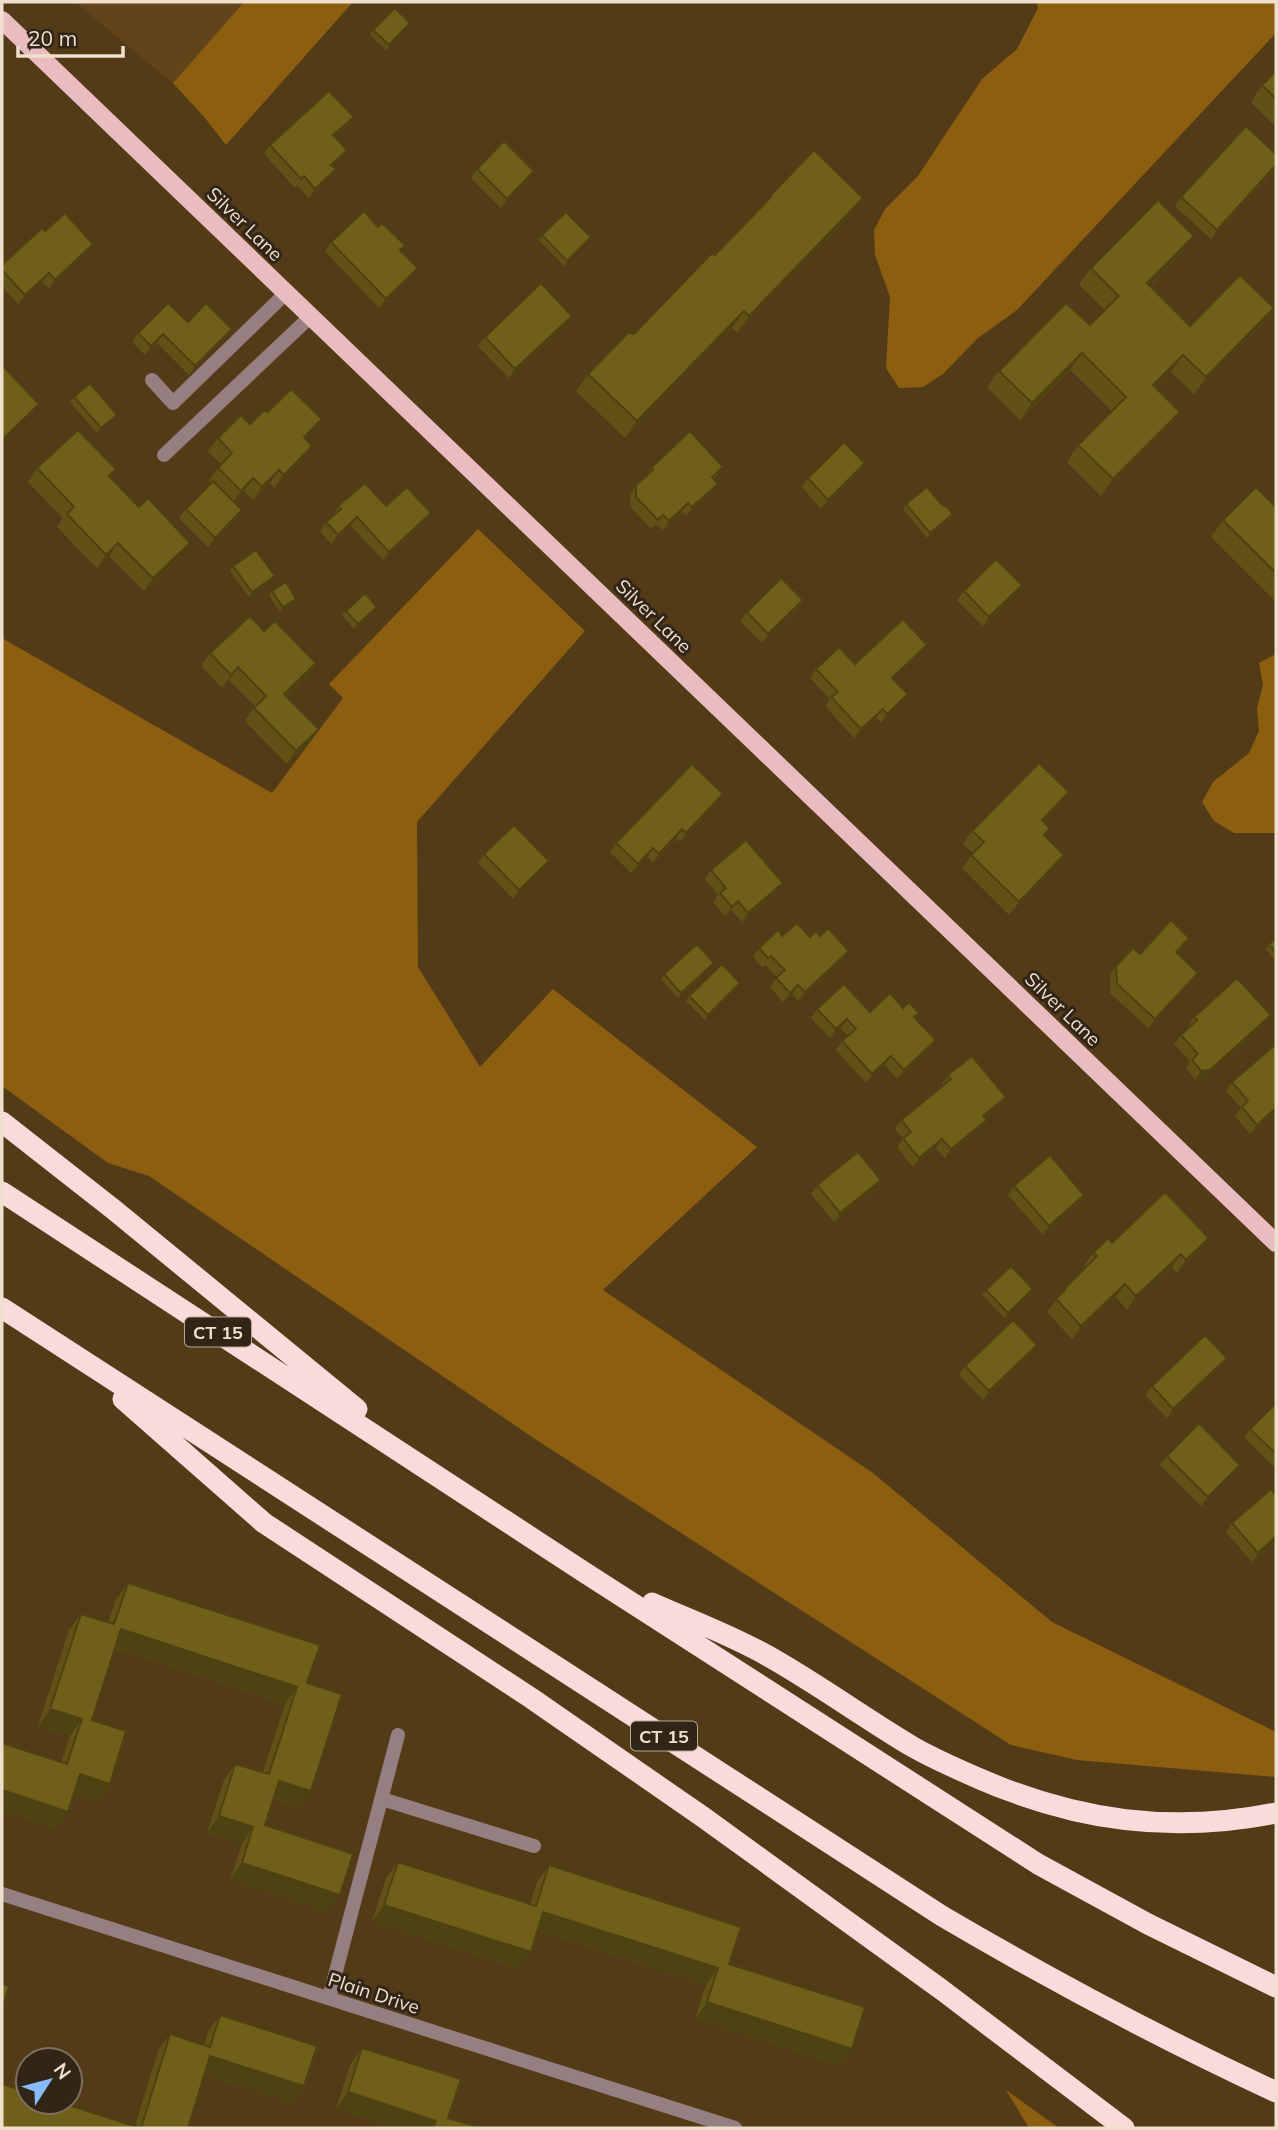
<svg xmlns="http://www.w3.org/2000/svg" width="1278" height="2130" viewBox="0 0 1278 2130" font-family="Mulish,sans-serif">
<rect width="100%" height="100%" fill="#543b18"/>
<!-- built -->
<path fill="#614419" d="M 75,2 L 244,2 L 173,83 Z"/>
<!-- green -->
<path fill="#8b5e10" d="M 244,2 L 353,2 L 226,145 L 205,118 L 173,83 Z
M 1037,2 L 1276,2 L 1276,33 L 1017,310 L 978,338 L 943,374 L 923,387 L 899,388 L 886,368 L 890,297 L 875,255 L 874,230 L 885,209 L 918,176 L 982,79 L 1017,49 L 1038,8 Z
M 478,529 L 585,631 L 417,822 L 418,967 L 480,1067 L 553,989 L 757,1147 L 603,1290 L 873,1473 L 1052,1622 L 1276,1732 L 1276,1777 L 1077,1760 L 1011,1745 L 535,1439 L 149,1176 L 108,1163 L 2,1086 L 2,638 L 272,793 L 343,698 L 329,684 Z
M 1276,654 L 1276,833 L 1234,833 L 1214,821 L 1202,802 L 1213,782 L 1249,753 L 1259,731 L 1257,708 L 1263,685 L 1259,663 Z
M 1006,2090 L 1059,2128 L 1029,2128 Z"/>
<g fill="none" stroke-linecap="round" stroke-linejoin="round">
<!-- service -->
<path stroke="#957f80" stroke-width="14" d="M 152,380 L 173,403 L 286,293
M 164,455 L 311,316
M 382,1799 L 534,1846
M 329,1998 L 398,1735"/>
<!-- minor -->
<path stroke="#957f80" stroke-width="14" d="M 2,1894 L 735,2128"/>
<!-- primary -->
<path stroke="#e9bcbf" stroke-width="18" d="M 2,20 L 1276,1243"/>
<!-- motorway -->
<path stroke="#fbdadc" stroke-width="21" d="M 2,1122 L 113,1209 L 357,1409
M 2,1192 L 587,1574 L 1038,1864 L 1148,1924 L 1276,1987
M 2,1308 L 942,1916 C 1051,1980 1162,2039 1276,2092
M 123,1399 L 264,1523 L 531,1698 L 703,1817 L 942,1990 L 1124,2128
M 652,1603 C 690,1620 731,1635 768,1656 C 818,1684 864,1718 913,1747 C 934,1759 957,1769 980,1779 C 1077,1821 1172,1834 1276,1813"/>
</g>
<!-- wall -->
<path fill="#605216" d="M 410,23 L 386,50 L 370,35 L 373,30 Z
M 1276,71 L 1276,127 L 1251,102 L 1262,85 Z
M 354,117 L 347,126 L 335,137 L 347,150 L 341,159 L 333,166 L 336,169 L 330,178 L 309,198 L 297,185 L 295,188 L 264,154 L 270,145 Z
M 1276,168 L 1211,239 L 1175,206 L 1181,197 Z
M 477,169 L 528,180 L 501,208 L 471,178 Z
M 770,196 L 851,215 L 737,333 L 732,328 L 625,438 L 576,391 L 588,374 L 634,334 L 715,255 L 763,205 Z
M 378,227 L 405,245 L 401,251 L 411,277 L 379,308 L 325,251 L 331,242 Z
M 45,231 L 93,244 L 87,253 L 49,289 L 42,282 L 18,304 L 2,286 L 2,265 Z
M 542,235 L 591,237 L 564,266 L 539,240 Z
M 1182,253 L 1150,286 L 1190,326 L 1274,308 L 1262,325 L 1194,394 L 1171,372 L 1156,387 L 1180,412 L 1168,429 L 1101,496 L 1067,462 L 1078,445 L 1112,411 L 1070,370 L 1020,420 L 987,387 L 999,371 L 1090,325 L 1105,310 L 1079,285 L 1091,268 Z
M 572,316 L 566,325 L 509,378 L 478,346 L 485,337 Z
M 188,322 L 232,329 L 225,338 L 189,375 L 157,343 L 145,355 L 132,342 L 138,333 Z
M 74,397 L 117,415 L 114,419 L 97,433 L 70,402 Z
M 250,424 L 312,433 L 305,439 L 303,459 L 274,488 L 270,483 L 253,500 L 244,491 L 233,502 L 242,510 L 236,519 L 208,547 L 179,518 L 186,509 L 211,483 L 209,481 L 221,464 L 208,451 L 218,438 Z
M 865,463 L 858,472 L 821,509 L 802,487 L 808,478 Z
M 723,467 L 714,479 L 718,484 L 712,493 L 686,516 L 682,512 L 663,530 L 657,524 L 651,529 L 630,506 L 630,494 L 636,485 L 645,478 L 651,468 Z
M 37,468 L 116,469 L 110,478 L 181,556 L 144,591 L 109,556 L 97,568 L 57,527 L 63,518 L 28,482 Z
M 906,504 L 942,505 L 953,514 L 950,519 L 927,538 L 903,509 Z
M 338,506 L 386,506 L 431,513 L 425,522 L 383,560 L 351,526 L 331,544 L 320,531 L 326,522 L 333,516 Z
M 1276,507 L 1276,602 L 1211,537 L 1223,520 Z
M 233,566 L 275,576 L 271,581 L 249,597 L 230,571 Z
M 272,591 L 293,603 L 280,612 L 269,595 Z
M 964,591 L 1016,594 L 983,626 L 957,600 Z
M 803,600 L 797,609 L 762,643 L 740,621 L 747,612 Z
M 346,611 L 374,611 L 354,629 L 342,615 Z
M 264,631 L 316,663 L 307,676 L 287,696 L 319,729 L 310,742 L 287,764 L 245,721 L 255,706 L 229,680 L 222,688 L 201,666 L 210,653 Z
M 920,654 L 893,679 L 908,694 L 901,703 L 881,723 L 876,718 L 854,738 L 825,706 L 830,699 L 810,678 L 816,669 L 855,664 Z
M 1069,792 L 1060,805 L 1044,822 L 1050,829 L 1045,836 L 1064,855 L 1055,868 L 1009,915 L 962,868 L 973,853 L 963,844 L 972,831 Z
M 717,803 L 680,842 L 676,838 L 653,863 L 647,857 L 631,873 L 610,852 L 616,843 Z
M 484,854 L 549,861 L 543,870 L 513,899 L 478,863 Z
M 711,870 L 777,892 L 742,922 L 731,910 L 725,916 L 713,902 L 718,895 L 705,879 Z
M 782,936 L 810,937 L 843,960 L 798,1001 L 792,994 L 783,1002 L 770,987 L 777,977 L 765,965 L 762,967 L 753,957 L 759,948 Z
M 1276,938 L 1276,962 L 1266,949 L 1269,944 Z
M 1183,947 L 1177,953 L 1198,973 L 1191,982 L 1148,1028 L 1110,993 L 1110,975 L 1116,966 L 1140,954 Z
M 711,967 L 678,998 L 661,979 L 664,974 Z
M 740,983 L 705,1020 L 686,1001 L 689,996 Z
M 903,1008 L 919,1013 L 915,1018 L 936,1040 L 930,1049 L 897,1079 L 885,1065 L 866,1083 L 836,1050 L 842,1041 L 848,1036 L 841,1028 L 830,1038 L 811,1018 L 817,1009 L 870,1012 Z
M 1271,1015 L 1265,1024 L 1204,1079 L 1195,1080 L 1186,1068 L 1190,1061 L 1174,1044 L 1181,1035 L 1189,1027 L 1188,1026 L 1194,1017 Z
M 1276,1044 L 1276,1111 L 1250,1134 L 1235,1116 L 1241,1108 L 1226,1091 L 1232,1082 Z
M 948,1075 L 1006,1097 L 1000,1106 L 985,1118 L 987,1120 L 981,1129 L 945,1158 L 936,1148 L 913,1167 L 897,1147 L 903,1138 L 895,1129 L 901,1120 L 943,1085 L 942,1084 Z
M 817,1185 L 875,1189 L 834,1222 L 811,1194 Z
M 1014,1186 L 1078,1204 L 1043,1235 L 1008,1195 Z
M 1209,1238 L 1200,1251 L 1177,1273 L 1172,1267 L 1127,1310 L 1116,1297 L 1072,1339 L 1047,1312 L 1066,1287 L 1086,1267 L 1084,1266 L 1093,1253 L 1112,1243 Z
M 1033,1289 L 1030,1294 L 1005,1318 L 982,1295 L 986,1290 Z
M 1037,1345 L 1031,1354 L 983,1400 L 959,1375 L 965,1366 Z
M 1227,1358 L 1221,1367 L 1167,1418 L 1145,1395 L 1152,1386 Z
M 1276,1403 L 1276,1468 L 1275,1468 L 1244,1438 L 1250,1429 Z
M 1167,1456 L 1234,1474 L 1201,1506 L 1160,1465 Z
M 1276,1495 L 1276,1540 L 1252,1562 L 1226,1532 L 1232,1523 Z
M 128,1583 L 307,1683 L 299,1808 L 273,1800 L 265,1825 L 328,1912 L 230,1880 L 242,1844 L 207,1833 L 224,1780 L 235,1764 L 263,1772 L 285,1704 L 115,1648 L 92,1720 L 110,1784 L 98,1801 L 74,1793 L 68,1812 L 56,1829 L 2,1811 L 2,1743 L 61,1762 L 70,1736 L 38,1726 L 69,1630 L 81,1614 L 108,1622 L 116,1600 Z
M 398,1862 L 530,1904 L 537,1882 L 549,1865 L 729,1964 L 852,2049 L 840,2066 L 695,2019 L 706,1985 L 538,1931 L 519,1969 L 372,1922 L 386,1878 Z
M 220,2015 L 304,2086 L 293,2103 L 205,2075 L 188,2128 L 2,2128 L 135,2126 L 158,2051 L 170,2034 L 204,2045 L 208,2032 Z
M 362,2048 L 448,2118 L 479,2128 L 395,2128 L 336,2109 L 350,2065 Z"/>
<!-- shaded-wall -->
<path fill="#4e4212" d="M 354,117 L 347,126 L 327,144 L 333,135 Z
M 347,150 L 341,159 L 325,174 L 331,165 Z
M 1276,165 L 1276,167 L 1211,239 L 1217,230 Z
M 336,169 L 330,178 L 309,198 L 315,189 Z
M 534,171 L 528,180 L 501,208 L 507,199 Z
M 863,198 L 851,215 L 737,333 L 749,316 Z
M 1194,236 L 1182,253 L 1135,300 L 1147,283 Z
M 591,237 L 587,242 L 564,266 L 567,261 Z
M 93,244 L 87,253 L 49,289 L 55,280 Z
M 418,268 L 411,277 L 379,308 L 386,299 Z
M 49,273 L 42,282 L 18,304 L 25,295 Z
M 1274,308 L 1262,325 L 1194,394 L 1206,377 Z
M 744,311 L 732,328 L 625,438 L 637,421 Z
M 572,316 L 566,325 L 509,378 L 515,369 Z
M 232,329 L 225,338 L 189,375 L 195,366 Z
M 163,334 L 157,343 L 145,355 L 151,346 Z
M 1082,353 L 1070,370 L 1020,420 L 1032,403 Z
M 1183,355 L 1171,372 L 1141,402 L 1153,385 Z
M 39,404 L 33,413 L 2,443 L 2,440 Z
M 1180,412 L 1168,429 L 1101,496 L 1113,479 Z
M 117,415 L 114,419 L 97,433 L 101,428 Z
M 322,419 L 312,433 L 294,451 L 304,437 Z
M 312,446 L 303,459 L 274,488 L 284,475 Z
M 865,463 L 858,472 L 821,509 L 828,500 Z
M 279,470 L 270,483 L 253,500 L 262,487 Z
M 253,478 L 244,491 L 232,504 L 241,491 Z
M 718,484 L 712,493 L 686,516 L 692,507 Z
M 688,503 L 682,512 L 663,530 L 669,521 Z
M 242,510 L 236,519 L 208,547 L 215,538 Z
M 431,513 L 425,522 L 383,560 L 389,552 Z
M 953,514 L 950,519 L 927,538 L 930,533 Z
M 357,517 L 351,526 L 331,544 L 338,535 Z
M 118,543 L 109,556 L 97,568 L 106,555 Z
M 190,543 L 181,556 L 144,591 L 153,578 Z
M 275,576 L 271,581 L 249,597 L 252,592 Z
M 1022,585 L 1016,594 L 983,626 L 989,617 Z
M 296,599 L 293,603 L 280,612 L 283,607 Z
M 803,600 L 797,609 L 762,643 L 768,634 Z
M 377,607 L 374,611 L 354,629 L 358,624 Z
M 927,645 L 920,654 L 886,687 L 892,678 Z
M 316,663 L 307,676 L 275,707 L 284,694 Z
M 238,667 L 229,680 L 222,688 L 231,675 Z
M 908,694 L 901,703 L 881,723 L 887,714 Z
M 883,709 L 876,718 L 854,738 L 861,729 Z
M 319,729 L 310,742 L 287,764 L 296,751 Z
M 1069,792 L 1060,805 L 1033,833 L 1042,820 Z
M 723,794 L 717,803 L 680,842 L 686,833 Z
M 682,829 L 676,838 L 653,863 L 659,854 Z
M 653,848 L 647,857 L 631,873 L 638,864 Z
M 1064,855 L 1055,868 L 1009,915 L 1019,902 Z
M 549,861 L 543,870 L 513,899 L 519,890 Z
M 783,883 L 777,892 L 742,922 L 748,913 Z
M 738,901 L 731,910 L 725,916 L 732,907 Z
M 849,951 L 843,960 L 798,1001 L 805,992 Z
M 714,963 L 711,967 L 678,998 L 681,993 Z
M 1198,973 L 1191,982 L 1148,1028 L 1155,1019 Z
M 740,983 L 737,987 L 705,1020 L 708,1015 Z
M 798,985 L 792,994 L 783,1002 L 790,993 Z
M 1271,1015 L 1265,1024 L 1204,1079 L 1195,1080 L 1201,1071 Z
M 847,1019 L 841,1028 L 830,1038 L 836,1029 Z
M 936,1040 L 930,1049 L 897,1079 L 904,1070 Z
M 891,1056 L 885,1065 L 866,1083 L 872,1074 Z
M 1006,1097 L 1000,1106 L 977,1125 L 983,1116 Z
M 1276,1108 L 1276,1111 L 1250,1134 L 1257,1125 Z
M 987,1120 L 981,1129 L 945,1158 L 951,1149 Z
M 942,1139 L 936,1148 L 913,1167 L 919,1158 Z
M 881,1180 L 875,1189 L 834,1222 L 840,1213 Z
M 1084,1195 L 1078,1204 L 1043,1235 L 1049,1226 Z
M 1209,1238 L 1200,1251 L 1177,1273 L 1186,1260 Z
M 1181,1254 L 1172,1267 L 1127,1310 L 1136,1296 Z
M 1125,1284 L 1116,1297 L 1072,1339 L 1081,1326 Z
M 1033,1289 L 1030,1294 L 1005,1318 L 1008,1313 Z
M 1037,1345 L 1031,1354 L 983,1400 L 989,1391 Z
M 1227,1358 L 1221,1367 L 1167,1418 L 1173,1409 Z
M 1240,1465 L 1234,1474 L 1201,1506 L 1208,1497 Z
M 1276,1536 L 1276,1540 L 1252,1562 L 1258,1553 Z
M 121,1629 L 297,1687 L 285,1704 L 110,1646 Z
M 50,1709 L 82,1719 L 70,1736 L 38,1726 Z
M 80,1774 L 110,1784 L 98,1801 L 68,1791 Z
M 279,1781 L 311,1791 L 299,1808 L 267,1798 Z
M 2,1790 L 68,1812 L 56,1829 L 2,1811 Z
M 219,1816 L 253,1827 L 242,1844 L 207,1833 Z
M 242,1863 L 340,1895 L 328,1912 L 230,1880 Z
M 384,1905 L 531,1952 L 519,1969 L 372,1922 Z
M 543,1912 L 718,1968 L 706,1985 L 532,1929 Z
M 707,2002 L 852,2049 L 840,2066 L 695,2019 Z
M 210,2056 L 304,2086 L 293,2103 L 199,2073 Z
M 348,2092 L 436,2121 L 430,2128 L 395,2128 L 336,2109 Z"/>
<!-- building -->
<path fill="#705f19" stroke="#4e4212" stroke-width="2" d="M 395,8 L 410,23 L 389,45 L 373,30 Z
M 1276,71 L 1276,99 L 1262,85 Z
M 329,91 L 354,117 L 333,135 L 347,150 L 331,165 L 336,169 L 315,189 L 304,176 L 301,179 L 270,145 Z
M 1246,126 L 1276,154 L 1276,165 L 1217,230 L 1181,197 Z
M 504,141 L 534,171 L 507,199 L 477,169 Z
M 814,150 L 863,198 L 749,316 L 744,311 L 637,421 L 588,374 L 628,333 L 634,334 L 711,254 L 715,255 L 771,197 L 770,196 Z
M 1158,200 L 1194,236 L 1147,283 L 1190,326 L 1240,275 L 1274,308 L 1206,377 L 1183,355 L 1153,385 L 1180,412 L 1113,479 L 1078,445 L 1126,397 L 1082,353 L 1032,403 L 999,371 L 1066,303 L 1090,325 L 1119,296 L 1091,268 Z
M 364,211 L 378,227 L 382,223 L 405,245 L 400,250 L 418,268 L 386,299 L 331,242 Z
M 566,212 L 591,237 L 567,261 L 542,235 Z
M 65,213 L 93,244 L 55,280 L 49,273 L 25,295 L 2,270 L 2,265 L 42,228 L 45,231 Z
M 541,283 L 572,316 L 515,369 L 485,337 Z
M 168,303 L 188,322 L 206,303 L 232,329 L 195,366 L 163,334 L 151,346 L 138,333 Z
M 2,365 L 39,404 L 2,440 Z
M 90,383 L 117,415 L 101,428 L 74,397 Z
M 291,389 L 322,419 L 304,437 L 312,446 L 284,475 L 279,470 L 262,487 L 253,478 L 241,491 L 218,468 L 232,453 L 218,438 L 241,415 L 250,424 L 263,411 L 268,412 Z
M 78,430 L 116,469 L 109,476 L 139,507 L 148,498 L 190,543 L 153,578 L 118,543 L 106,555 L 67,514 L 74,507 L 37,468 Z
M 690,431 L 723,467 L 712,477 L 718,484 L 692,507 L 688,503 L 669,521 L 663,515 L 658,520 L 636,497 L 636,485 L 653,470 L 651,468 Z
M 844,442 L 865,463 L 828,500 L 808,478 Z
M 213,481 L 242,510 L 215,538 L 186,509 Z
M 365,483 L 386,506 L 407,487 L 431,513 L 389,552 L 357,517 L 338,535 L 326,522 L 341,509 L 338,506 Z
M 927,487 L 942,505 L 947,507 L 953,514 L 930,533 L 906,504 Z
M 1256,487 L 1276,507 L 1276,573 L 1223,520 Z
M 256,550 L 275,576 L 252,592 L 233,566 Z
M 996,559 L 1022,585 L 989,617 L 964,591 Z
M 781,578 L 803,600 L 768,634 L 747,612 Z
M 286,582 L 296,599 L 283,607 L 272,591 Z
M 365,593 L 377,607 L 358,624 L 346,611 Z
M 250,616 L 264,631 L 275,621 L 316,663 L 284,694 L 319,729 L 296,751 L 254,708 L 266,696 L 238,667 L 231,675 L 210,653 Z
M 903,619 L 927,645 L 892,678 L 908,694 L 887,714 L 883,709 L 861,729 L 831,697 L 838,692 L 816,669 L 839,647 L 855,664 Z
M 1039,763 L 1069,792 L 1042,820 L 1050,829 L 1044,835 L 1064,855 L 1019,902 L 971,855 L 984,842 L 972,831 Z
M 692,764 L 723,794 L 686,833 L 682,829 L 659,854 L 653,848 L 638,864 L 616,843 Z
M 514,825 L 549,861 L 519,890 L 484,854 Z
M 746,840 L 783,883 L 748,913 L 738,901 L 732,907 L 720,893 L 726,888 L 711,870 Z
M 1171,920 L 1189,938 L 1176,952 L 1198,973 L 1155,1019 L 1117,984 L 1116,966 L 1133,948 L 1140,954 Z
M 797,923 L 810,937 L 816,931 L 820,936 L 828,928 L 849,951 L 805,992 L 798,985 L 790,993 L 776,978 L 785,970 L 771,956 L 768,958 L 759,948 L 778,930 L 782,936 Z
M 1276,938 L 1276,953 L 1269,944 Z
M 697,944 L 714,963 L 681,993 L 664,974 Z
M 722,964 L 740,983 L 708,1015 L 689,996 Z
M 1237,978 L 1271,1015 L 1210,1070 L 1201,1071 L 1192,1060 L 1198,1054 L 1181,1035 L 1197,1020 L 1194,1017 Z
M 844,984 L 870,1012 L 890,993 L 903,1008 L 909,1002 L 919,1013 L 914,1017 L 936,1040 L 904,1070 L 891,1056 L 872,1074 L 842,1041 L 856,1029 L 847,1019 L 836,1029 L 817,1009 Z
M 1276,1044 L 1276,1108 L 1257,1125 L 1242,1107 L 1248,1101 L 1232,1082 Z
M 972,1056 L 1006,1097 L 983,1116 L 987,1120 L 951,1149 L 942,1139 L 919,1158 L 903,1138 L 911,1132 L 901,1120 L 951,1079 L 948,1075 Z
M 858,1152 L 881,1180 L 840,1213 L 817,1185 Z
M 1050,1155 L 1084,1195 L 1049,1226 L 1014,1186 Z
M 1165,1192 L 1209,1238 L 1186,1260 L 1181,1254 L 1136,1296 L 1125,1284 L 1081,1326 L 1056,1299 L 1065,1290 L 1066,1287 L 1097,1256 L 1093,1253 L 1108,1238 L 1112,1243 Z
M 1011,1266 L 1033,1289 L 1008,1313 L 986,1290 Z
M 1013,1320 L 1037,1345 L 989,1391 L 965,1366 Z
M 1205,1335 L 1227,1358 L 1173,1409 L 1152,1386 Z
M 1276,1403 L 1276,1454 L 1250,1429 Z
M 1199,1423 L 1240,1465 L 1208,1497 L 1167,1456 Z
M 1271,1489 L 1276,1495 L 1276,1536 L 1258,1553 L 1232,1523 Z
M 128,1583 L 320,1645 L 307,1683 L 342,1694 L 311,1791 L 279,1781 L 265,1825 L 353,1854 L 340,1895 L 242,1863 L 253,1827 L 219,1816 L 235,1764 L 269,1774 L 297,1687 L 121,1629 L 92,1720 L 126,1731 L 110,1784 L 80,1774 L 68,1812 L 2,1790 L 2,1743 L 67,1764 L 82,1719 L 50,1709 L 81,1614 L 114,1624 Z
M 398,1862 L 536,1906 L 549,1865 L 741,1927 L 729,1964 L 865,2007 L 852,2049 L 707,2002 L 718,1968 L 543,1912 L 531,1952 L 384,1905 Z
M 2,1984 L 9,1986 L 2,2009 Z
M 220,2015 L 317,2046 L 304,2086 L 210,2056 L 188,2128 L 2,2128 L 2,2084 L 28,2092 L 28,2102 L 58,2102 L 141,2128 L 170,2034 L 210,2047 Z
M 362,2048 L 461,2079 L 448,2118 L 479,2127 L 479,2128 L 433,2128 L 436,2121 L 348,2092 Z"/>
<g text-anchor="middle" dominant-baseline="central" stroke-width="6" stroke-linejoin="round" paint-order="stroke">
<!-- shield labels -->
<g fill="#302516" stroke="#b6a896" stroke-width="2">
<rect x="185" y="1317.5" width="66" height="29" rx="5"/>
<rect x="631" y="1721.5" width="66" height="29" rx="5"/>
</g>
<g font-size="18" font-weight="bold" fill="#efe0cd">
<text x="218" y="1332">CT 15</text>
<text x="664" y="1736">CT 15</text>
</g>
<!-- street labels -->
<g font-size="19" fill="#efe0cd" stroke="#302516">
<text transform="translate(245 224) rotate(44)">Silver Lane</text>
<text transform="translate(654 616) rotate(44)">Silver Lane</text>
<text transform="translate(1063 1009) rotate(44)">Silver Lane</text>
<text transform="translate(374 1993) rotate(18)">Plain Drive</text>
</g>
</g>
<!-- border -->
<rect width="1278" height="2130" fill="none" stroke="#efe0cd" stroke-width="7"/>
<!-- north arrow -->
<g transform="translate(49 2081) rotate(54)"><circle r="33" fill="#302516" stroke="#7c705f" stroke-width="2"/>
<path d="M0-5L12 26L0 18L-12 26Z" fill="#87bbfb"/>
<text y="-10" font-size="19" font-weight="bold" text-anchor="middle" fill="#efe0cd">N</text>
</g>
<!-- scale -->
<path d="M18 46v10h105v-10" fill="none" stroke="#efe0cd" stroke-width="3.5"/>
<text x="28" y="46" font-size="21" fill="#efe0cd" stroke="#302516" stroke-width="5" paint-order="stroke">20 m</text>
</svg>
